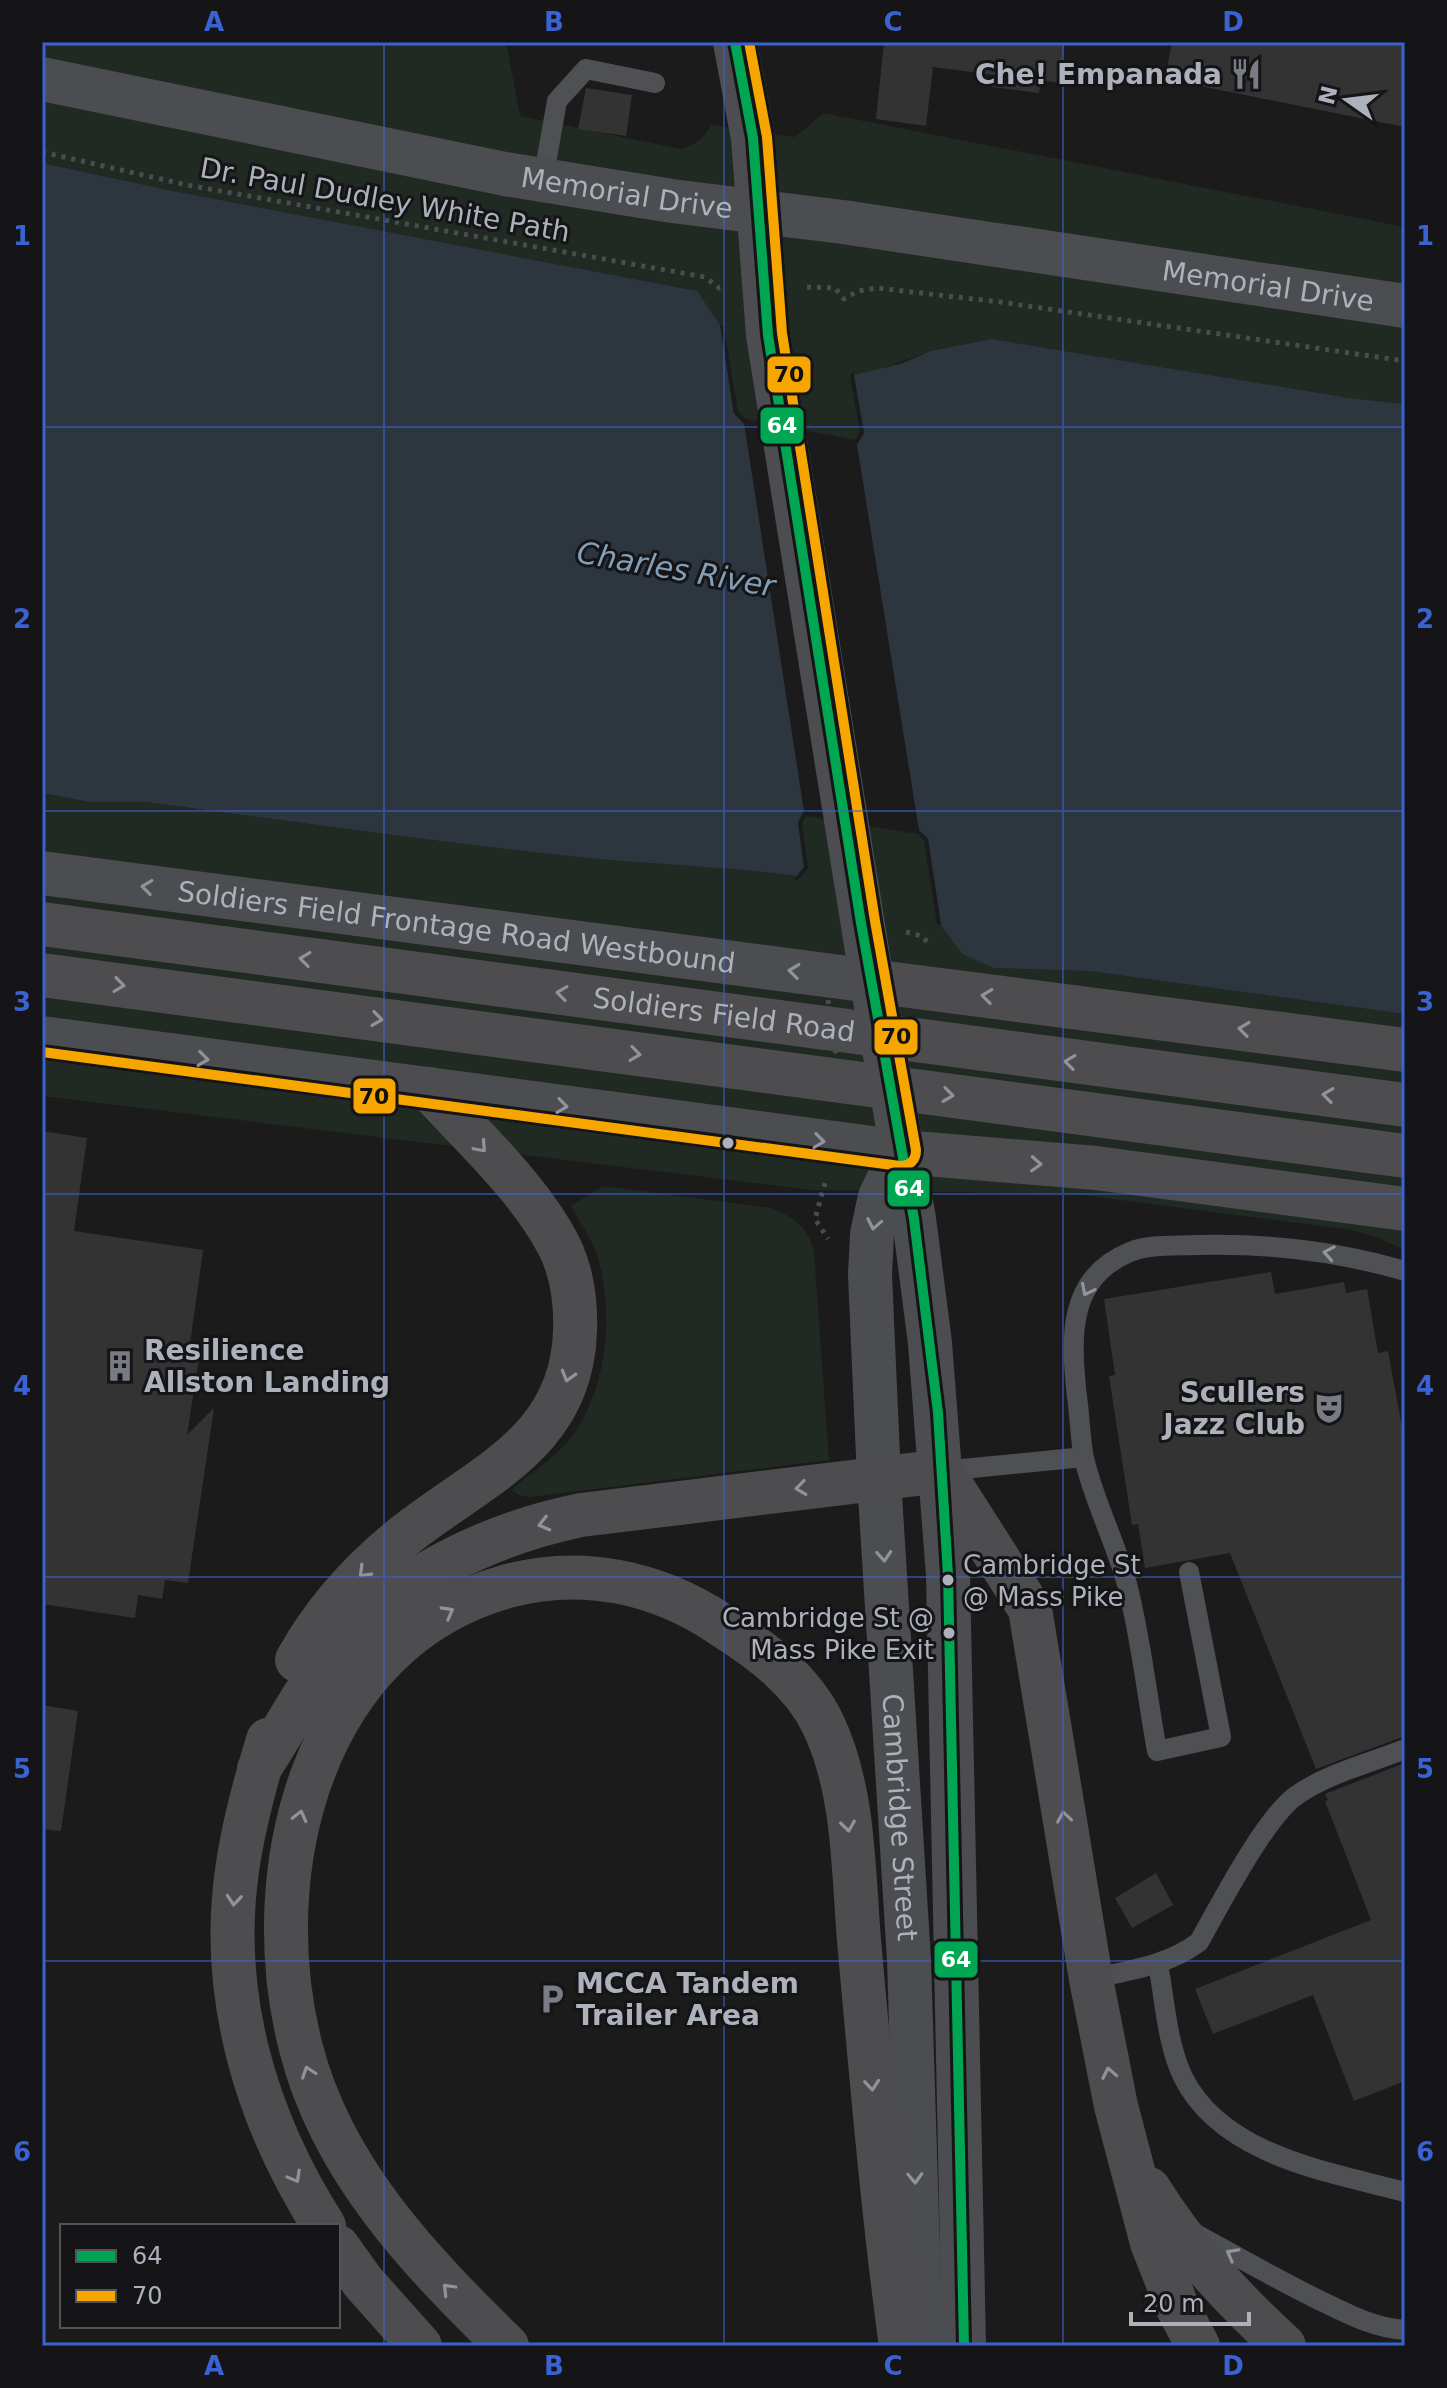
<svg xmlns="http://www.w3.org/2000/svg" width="1447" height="2388" viewBox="0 0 1447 2388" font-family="'DejaVu Sans',sans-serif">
<rect width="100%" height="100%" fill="#1b1b1b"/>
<!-- green -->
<path fill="#202922" d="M 42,42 L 506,42 L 520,116 L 681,149 C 696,145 704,138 711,125 L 795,137 L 823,113 L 1405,227 L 1405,404 L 1350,398 L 992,339 L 930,351 L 880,369 L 864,433 L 857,445 L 744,423 L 734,414 L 696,291 L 173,191 L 42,163 Z
M 42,793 L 89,802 L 146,802 C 290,821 434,842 579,857 C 652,865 725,866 797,876 L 798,822 L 804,811 L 919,831 L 994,968 L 1089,971 L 1405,1014 L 1405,1250 L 1376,1237 L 1352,1230 L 1074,1194 L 812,1190 L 42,1096 Z
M 603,1186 L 772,1208 C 795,1219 808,1226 814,1252 L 829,1460 L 531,1497 L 520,1496 L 512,1490 C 532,1470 559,1457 575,1432 C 608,1383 614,1310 597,1255 C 591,1238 579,1221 571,1206 Z"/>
<!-- water -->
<path fill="#2d363e" d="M 42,163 L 173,191 L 697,291 L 720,325 L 734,413 L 743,423 L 856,445 L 864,432 L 854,375 L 903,363 L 930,351 L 992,339 L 1350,398 L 1405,404 L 1405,1014 L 1089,971 L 994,968 L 962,954 L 941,925 L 928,839 L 920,831 L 805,811 L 798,822 L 804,868 L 797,876 C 725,866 652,865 579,857 C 435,842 290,821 146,802 L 89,802 L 42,793 Z"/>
<!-- pier -->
<path fill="#1b1b1b" d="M 720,325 L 724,326 L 738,412 L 746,419 L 855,440 L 860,432 L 850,376 L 853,371 L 864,433 L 857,445 L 919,830 L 928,839 L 941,925 L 937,924 L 924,841 L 918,834 L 806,816 L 802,823 L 808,868 L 799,879 L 794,880 L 804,867 L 798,822 L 804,811 L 744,423 L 734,414 Z"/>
<!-- building -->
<path fill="#333" d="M 884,42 L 1065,42 L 1060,83 L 1041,80 L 1039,93 L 992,87 L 994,75 L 933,67 L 926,126 L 876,119 Z
M 1172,42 L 1405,42 L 1405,127 L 1165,79 Z
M 586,88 L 632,95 L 626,136 L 578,129 Z
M 42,1131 L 87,1138 L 74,1231 L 203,1250 L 189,1351 L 200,1352 L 187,1435 L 214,1408 L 188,1583 L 165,1580 L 162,1599 L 138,1595 L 135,1618 L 42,1604 Z
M 1271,1272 L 1275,1294 L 1344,1282 L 1346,1293 L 1367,1289 L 1378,1353 L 1388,1351 L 1405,1443 L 1405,1736 L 1316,1769 L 1230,1553 L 1145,1568 L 1138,1524 L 1132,1525 L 1109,1376 L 1115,1375 L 1104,1299 Z
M 42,1705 L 78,1711 L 61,1831 L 42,1829 Z
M 1405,1763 L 1405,2081 L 1354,2101 L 1313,1995 L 1213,2034 L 1195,1989 L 1371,1920 L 1325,1801 L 1328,1800 L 1325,1794 Z
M 1156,1873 L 1173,1905 L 1132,1928 L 1115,1898 Z"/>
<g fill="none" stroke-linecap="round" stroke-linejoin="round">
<!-- path -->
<path stroke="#4b4c4f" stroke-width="5" stroke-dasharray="4 6" stroke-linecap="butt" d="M 42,152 L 187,185 L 705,277 L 719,288 L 725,287
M 807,287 L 835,288 L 844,299 L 858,291 L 877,288 L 1000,302 L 1405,361
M 906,932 L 922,936 L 931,946
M 825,1183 L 815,1219 L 828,1239"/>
<!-- service -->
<path stroke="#4f5054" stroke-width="20" d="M 543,180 L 557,101 L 586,69 L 655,83
M 942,1471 L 1084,1457
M 1189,1572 L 1221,1737 L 1157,1751 C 1147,1696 1141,1638 1127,1584 C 1115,1541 1094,1501 1084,1458 C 1080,1438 1080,1417 1077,1397 C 1071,1340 1066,1278 1130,1252 C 1149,1244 1175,1246 1196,1245 C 1267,1243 1337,1251 1405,1271
M 1158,1964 C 1165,2001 1167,2044 1183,2077 C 1222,2156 1330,2172 1405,2192
M 1091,1979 C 1129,1970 1167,1966 1199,1942 C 1220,1905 1265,1817 1297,1795 C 1329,1773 1370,1763 1405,1749
M 1196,2234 C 1236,2256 1276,2279 1317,2299 C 1346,2313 1373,2328 1405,2330"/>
<!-- primary -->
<g stroke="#4c4d50" stroke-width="44">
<path d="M 735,42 L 753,138 L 768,335 L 876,1006"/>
<path id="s1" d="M 42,873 L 871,981"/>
<path d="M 42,1038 L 902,1152"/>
<path d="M 896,1116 L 914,1219 L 930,1343 L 948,1575 L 964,2346"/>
<path id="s2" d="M 902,1152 L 880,1197 L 872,1234 L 870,1275 L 879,1479 L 909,1960 L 921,2346"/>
</g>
<!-- trunk -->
<path stroke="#4c4d50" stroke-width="44" id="s3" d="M 42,79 L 505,174 L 672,201 L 843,222 L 1405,306"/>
<!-- motorway -->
<g stroke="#4d4d50" stroke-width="44">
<path id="s4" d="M 42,924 L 1405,1105"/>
<path d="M 42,975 L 1405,1156"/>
<path d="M 871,981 L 1405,1050"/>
<path d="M 902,1152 L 1096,1168 L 1405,1209"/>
<path d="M 297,1660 C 322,1615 359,1573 399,1540 C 474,1478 572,1446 575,1331 C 576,1304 572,1273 560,1248 C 532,1191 472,1136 429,1089"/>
<path d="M 268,1740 C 255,1783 243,1826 237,1871 C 219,1997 257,2121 324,2226"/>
<path d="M 259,1769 C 284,1731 307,1686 335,1651 C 396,1578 489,1534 581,1515 L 942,1471 L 1030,1609 L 1091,1979 L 1116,2106 L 1152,2243 L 1177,2306 L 1198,2346"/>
<path d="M 1149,2189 C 1186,2249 1233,2299 1284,2346"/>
<path d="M 338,2247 L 363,2282 L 420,2346"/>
<path d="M 507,2346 C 420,2261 332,2170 301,2048 C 255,1872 312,1640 508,1586 C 582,1566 657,1582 720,1624 C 760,1649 802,1680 823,1724 C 856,1793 853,1877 860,1952 C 872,2083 883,2215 901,2346"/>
</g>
<!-- path-bridge -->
<path stroke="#4b4c4f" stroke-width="5" stroke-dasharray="4 6" stroke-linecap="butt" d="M 828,1000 L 844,1108"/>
<!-- primary-bridge -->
<path stroke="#4c4d50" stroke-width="44" d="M 876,1006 L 896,1115"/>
<defs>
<path id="bus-1" d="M 735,42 L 753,138 L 768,335 L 861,923 L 914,1219 L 938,1413 L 948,1575 L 964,2346"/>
<path id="bus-2" d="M 42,1052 L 900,1166 C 910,1166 916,1160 916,1150 L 875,921 L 782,333 L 767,137 L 749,42"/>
</defs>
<!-- bus-1 casing -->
<use href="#bus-1" stroke="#151517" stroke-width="16"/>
<!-- bus-2 casing -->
<use href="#bus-2" stroke="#151517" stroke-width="16"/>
<!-- bus-1 -->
<use href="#bus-1" stroke="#00a651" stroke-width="10"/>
<!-- bus-2 -->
<use href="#bus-2" stroke="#f7a600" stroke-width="10"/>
</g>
<!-- one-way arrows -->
<defs><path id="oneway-chevron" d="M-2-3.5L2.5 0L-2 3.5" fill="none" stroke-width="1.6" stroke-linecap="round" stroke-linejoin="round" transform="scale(2)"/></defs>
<g stroke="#8f939c">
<use href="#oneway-chevron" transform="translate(147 887) rotate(-173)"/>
<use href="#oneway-chevron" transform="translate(794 971) rotate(-173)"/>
<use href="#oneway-chevron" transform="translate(203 1059) rotate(7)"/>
<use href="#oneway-chevron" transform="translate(562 1106) rotate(8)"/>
<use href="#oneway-chevron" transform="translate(819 1141) rotate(8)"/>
<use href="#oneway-chevron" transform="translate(874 1224) rotate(101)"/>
<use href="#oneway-chevron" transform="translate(884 1556) rotate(86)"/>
<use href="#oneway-chevron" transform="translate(915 2178) rotate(88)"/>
</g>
<g stroke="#90939c">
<use href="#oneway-chevron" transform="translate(305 959) rotate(-173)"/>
<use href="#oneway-chevron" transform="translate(119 985) rotate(8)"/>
<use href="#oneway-chevron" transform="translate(562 993) rotate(-172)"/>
<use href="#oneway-chevron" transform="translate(987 996) rotate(-173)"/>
<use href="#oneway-chevron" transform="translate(377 1019) rotate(8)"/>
<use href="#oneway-chevron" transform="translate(1244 1029) rotate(-173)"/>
<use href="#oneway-chevron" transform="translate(635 1054) rotate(8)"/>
<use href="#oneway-chevron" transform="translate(1070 1062) rotate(-173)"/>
<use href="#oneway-chevron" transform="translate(948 1095) rotate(8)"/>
<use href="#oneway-chevron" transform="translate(1328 1095) rotate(-172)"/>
<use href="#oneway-chevron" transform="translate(481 1147) rotate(48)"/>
<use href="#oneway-chevron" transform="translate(1036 1164) rotate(3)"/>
<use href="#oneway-chevron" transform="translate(568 1376) rotate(106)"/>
<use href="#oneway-chevron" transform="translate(801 1488) rotate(173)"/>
<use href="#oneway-chevron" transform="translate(544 1524) rotate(166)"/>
<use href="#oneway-chevron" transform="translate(364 1572) rotate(135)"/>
<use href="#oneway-chevron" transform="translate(448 1612) rotate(-29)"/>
<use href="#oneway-chevron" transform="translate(300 1816) rotate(-76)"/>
<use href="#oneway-chevron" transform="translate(1064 1817) rotate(-99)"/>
<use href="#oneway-chevron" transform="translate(848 1826) rotate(82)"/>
<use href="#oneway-chevron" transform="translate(234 1900) rotate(95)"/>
<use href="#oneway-chevron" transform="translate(308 2072) rotate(-109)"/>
<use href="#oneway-chevron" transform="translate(1109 2073) rotate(-101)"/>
<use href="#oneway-chevron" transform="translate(872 2085) rotate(85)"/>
<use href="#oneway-chevron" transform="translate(295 2177) rotate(61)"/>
<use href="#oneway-chevron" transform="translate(448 2289) rotate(-134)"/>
</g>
<g stroke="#90949d">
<use href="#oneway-chevron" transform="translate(1329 1253) rotate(-170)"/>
<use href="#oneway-chevron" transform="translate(1087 1290) rotate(117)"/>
<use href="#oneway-chevron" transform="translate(1232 2254) rotate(-151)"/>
</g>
<!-- grid -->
<path fill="none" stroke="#3a62d2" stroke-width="2" stroke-opacity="0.55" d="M 384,42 L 384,2346M 724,42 L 724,2346M 1063,42 L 1063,2346M 42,427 L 1405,427M 42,811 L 1405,811M 42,1194 L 1405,1194M 42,1577 L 1405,1577M 42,1961 L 1405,1961"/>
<!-- icons -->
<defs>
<symbol id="restaurant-bare" viewBox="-9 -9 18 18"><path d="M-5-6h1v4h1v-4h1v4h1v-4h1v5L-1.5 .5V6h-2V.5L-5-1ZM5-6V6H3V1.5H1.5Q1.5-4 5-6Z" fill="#797c84" stroke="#151517" stroke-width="2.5" paint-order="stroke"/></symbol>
<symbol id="building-bare" viewBox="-9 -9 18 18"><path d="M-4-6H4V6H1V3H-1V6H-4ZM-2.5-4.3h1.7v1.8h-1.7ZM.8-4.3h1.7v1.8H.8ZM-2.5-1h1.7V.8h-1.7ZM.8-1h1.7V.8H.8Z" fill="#797c84" stroke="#151517" stroke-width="2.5" paint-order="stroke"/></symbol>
<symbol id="theatre-bare" viewBox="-9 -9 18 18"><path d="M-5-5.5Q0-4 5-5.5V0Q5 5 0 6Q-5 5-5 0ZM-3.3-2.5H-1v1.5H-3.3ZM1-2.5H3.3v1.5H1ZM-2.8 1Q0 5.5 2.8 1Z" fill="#797c84" stroke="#151517" stroke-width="2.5" paint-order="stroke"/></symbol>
<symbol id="parking-bare" viewBox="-9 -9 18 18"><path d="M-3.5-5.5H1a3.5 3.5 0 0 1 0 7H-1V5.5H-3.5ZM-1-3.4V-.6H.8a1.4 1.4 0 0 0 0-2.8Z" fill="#797c84" stroke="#151517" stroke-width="2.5" paint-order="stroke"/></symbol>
</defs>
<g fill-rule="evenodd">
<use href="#restaurant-bare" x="1224" y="52" width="44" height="44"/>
<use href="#building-bare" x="98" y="1344" width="44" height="44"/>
<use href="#theatre-bare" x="1307" y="1386" width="44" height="44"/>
<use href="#parking-bare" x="530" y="1977" width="44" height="44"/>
</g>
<!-- markers -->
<g fill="#acb1bc" stroke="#151517" stroke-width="3">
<circle cx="728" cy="1143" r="7"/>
<circle cx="948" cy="1580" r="7"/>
<circle cx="949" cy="1633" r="7"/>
</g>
<g text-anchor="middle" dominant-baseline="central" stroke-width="6" stroke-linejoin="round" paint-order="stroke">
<!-- bus labels -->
<g font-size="26" fill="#acb1bc" stroke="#151517" text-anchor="start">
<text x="963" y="1565">Cambridge St<tspan x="963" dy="32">@ Mass Pike</tspan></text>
<text x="934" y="1618" text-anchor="end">Cambridge St @<tspan x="934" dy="32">Mass Pike Exit</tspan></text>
</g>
<!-- poi labels -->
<g font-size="28" font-weight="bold" fill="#acb1bc" stroke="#151517" text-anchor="end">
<text x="1222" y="74">Che! Empanada</text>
<text x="144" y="1350" text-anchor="start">Resilience<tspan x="144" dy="32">Allston Landing</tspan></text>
<text x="1305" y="1392">Scullers<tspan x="1305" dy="32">Jazz Club</tspan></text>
<text x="576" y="1983" text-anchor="start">MCCA Tandem<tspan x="576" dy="32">Trailer Area</tspan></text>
</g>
<!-- street labels -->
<g font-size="28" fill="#acb1bc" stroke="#151517">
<text stroke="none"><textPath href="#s3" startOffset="596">Memorial Drive</textPath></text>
<text transform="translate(385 200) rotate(10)">Dr. Paul Dudley White Path</text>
<text stroke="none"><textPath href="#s3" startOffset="1244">Memorial Drive</textPath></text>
<text stroke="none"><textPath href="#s1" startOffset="418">Soldiers Field Frontage Road Westbound</textPath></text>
<text stroke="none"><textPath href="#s4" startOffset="688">Soldiers Field Road</textPath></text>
<text stroke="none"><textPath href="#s2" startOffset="672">Cambridge Street</textPath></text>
</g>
<!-- water labels -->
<g font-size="30" font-style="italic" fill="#839fb7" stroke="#151517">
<text transform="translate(676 569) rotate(10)">Charles River</text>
</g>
</g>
<g stroke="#151517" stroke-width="3">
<rect x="766" y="355" width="46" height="39" rx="8" fill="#f7a600"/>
<rect x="759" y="406" width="46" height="39" rx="8" fill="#00a651"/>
<rect x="873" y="1018" width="46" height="38" rx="8" fill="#f7a600"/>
<rect x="352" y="1077" width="45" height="38" rx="8" fill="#f7a600"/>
<rect x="886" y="1169" width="45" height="39" rx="8" fill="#00a651"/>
<rect x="933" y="1940" width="46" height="39" rx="8" fill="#00a651"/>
</g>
<g font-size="22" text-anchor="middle" font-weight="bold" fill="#fff">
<text x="782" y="433">64</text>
<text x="909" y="1196">64</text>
<text x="956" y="1967">64</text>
</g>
<g font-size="22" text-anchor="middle" font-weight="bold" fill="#111">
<text x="789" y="382">70</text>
<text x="896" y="1044">70</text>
<text x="374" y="1104">70</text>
</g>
<!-- border -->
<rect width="1447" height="2388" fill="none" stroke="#151517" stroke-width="88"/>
<!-- legend -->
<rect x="60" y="2224" width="280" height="104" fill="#151517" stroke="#515359" stroke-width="2"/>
<rect x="76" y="2250" width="40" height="12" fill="#00a651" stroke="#515359" stroke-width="2"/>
<text x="132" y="2264" font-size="24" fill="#acb1bc">64</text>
<rect x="76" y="2290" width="40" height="12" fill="#f7a600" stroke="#515359" stroke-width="2"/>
<text x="132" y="2304" font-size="24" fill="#acb1bc">70</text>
<!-- north arrow -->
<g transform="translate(1347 100) rotate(284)" stroke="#151517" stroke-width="6" paint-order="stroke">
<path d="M0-6L14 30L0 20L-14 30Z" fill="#acb1bc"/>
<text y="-12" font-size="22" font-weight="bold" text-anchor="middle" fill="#acb1bc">N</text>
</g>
<!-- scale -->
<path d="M1131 2312v12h118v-12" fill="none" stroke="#acb1bc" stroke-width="4"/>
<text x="1143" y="2312" font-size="24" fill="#acb1bc" stroke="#151517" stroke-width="6" paint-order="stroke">20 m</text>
<rect x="44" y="44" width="1359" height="2300" fill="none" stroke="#3a62d2" stroke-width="3"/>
<g font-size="26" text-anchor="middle" font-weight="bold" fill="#3a62d2">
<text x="214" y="31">A</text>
<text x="554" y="31">B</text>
<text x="893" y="31">C</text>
<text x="1233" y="31">D</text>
<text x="22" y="245">1</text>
<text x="1425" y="245">1</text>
<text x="22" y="628">2</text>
<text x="1425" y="628">2</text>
<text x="22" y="1011">3</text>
<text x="1425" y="1011">3</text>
<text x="22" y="1395">4</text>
<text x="1425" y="1395">4</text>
<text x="22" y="1778">5</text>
<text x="1425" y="1778">5</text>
<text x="22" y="2161">6</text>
<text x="1425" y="2161">6</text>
<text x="214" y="2375">A</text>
<text x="554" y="2375">B</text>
<text x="893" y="2375">C</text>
<text x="1233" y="2375">D</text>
</g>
</svg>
